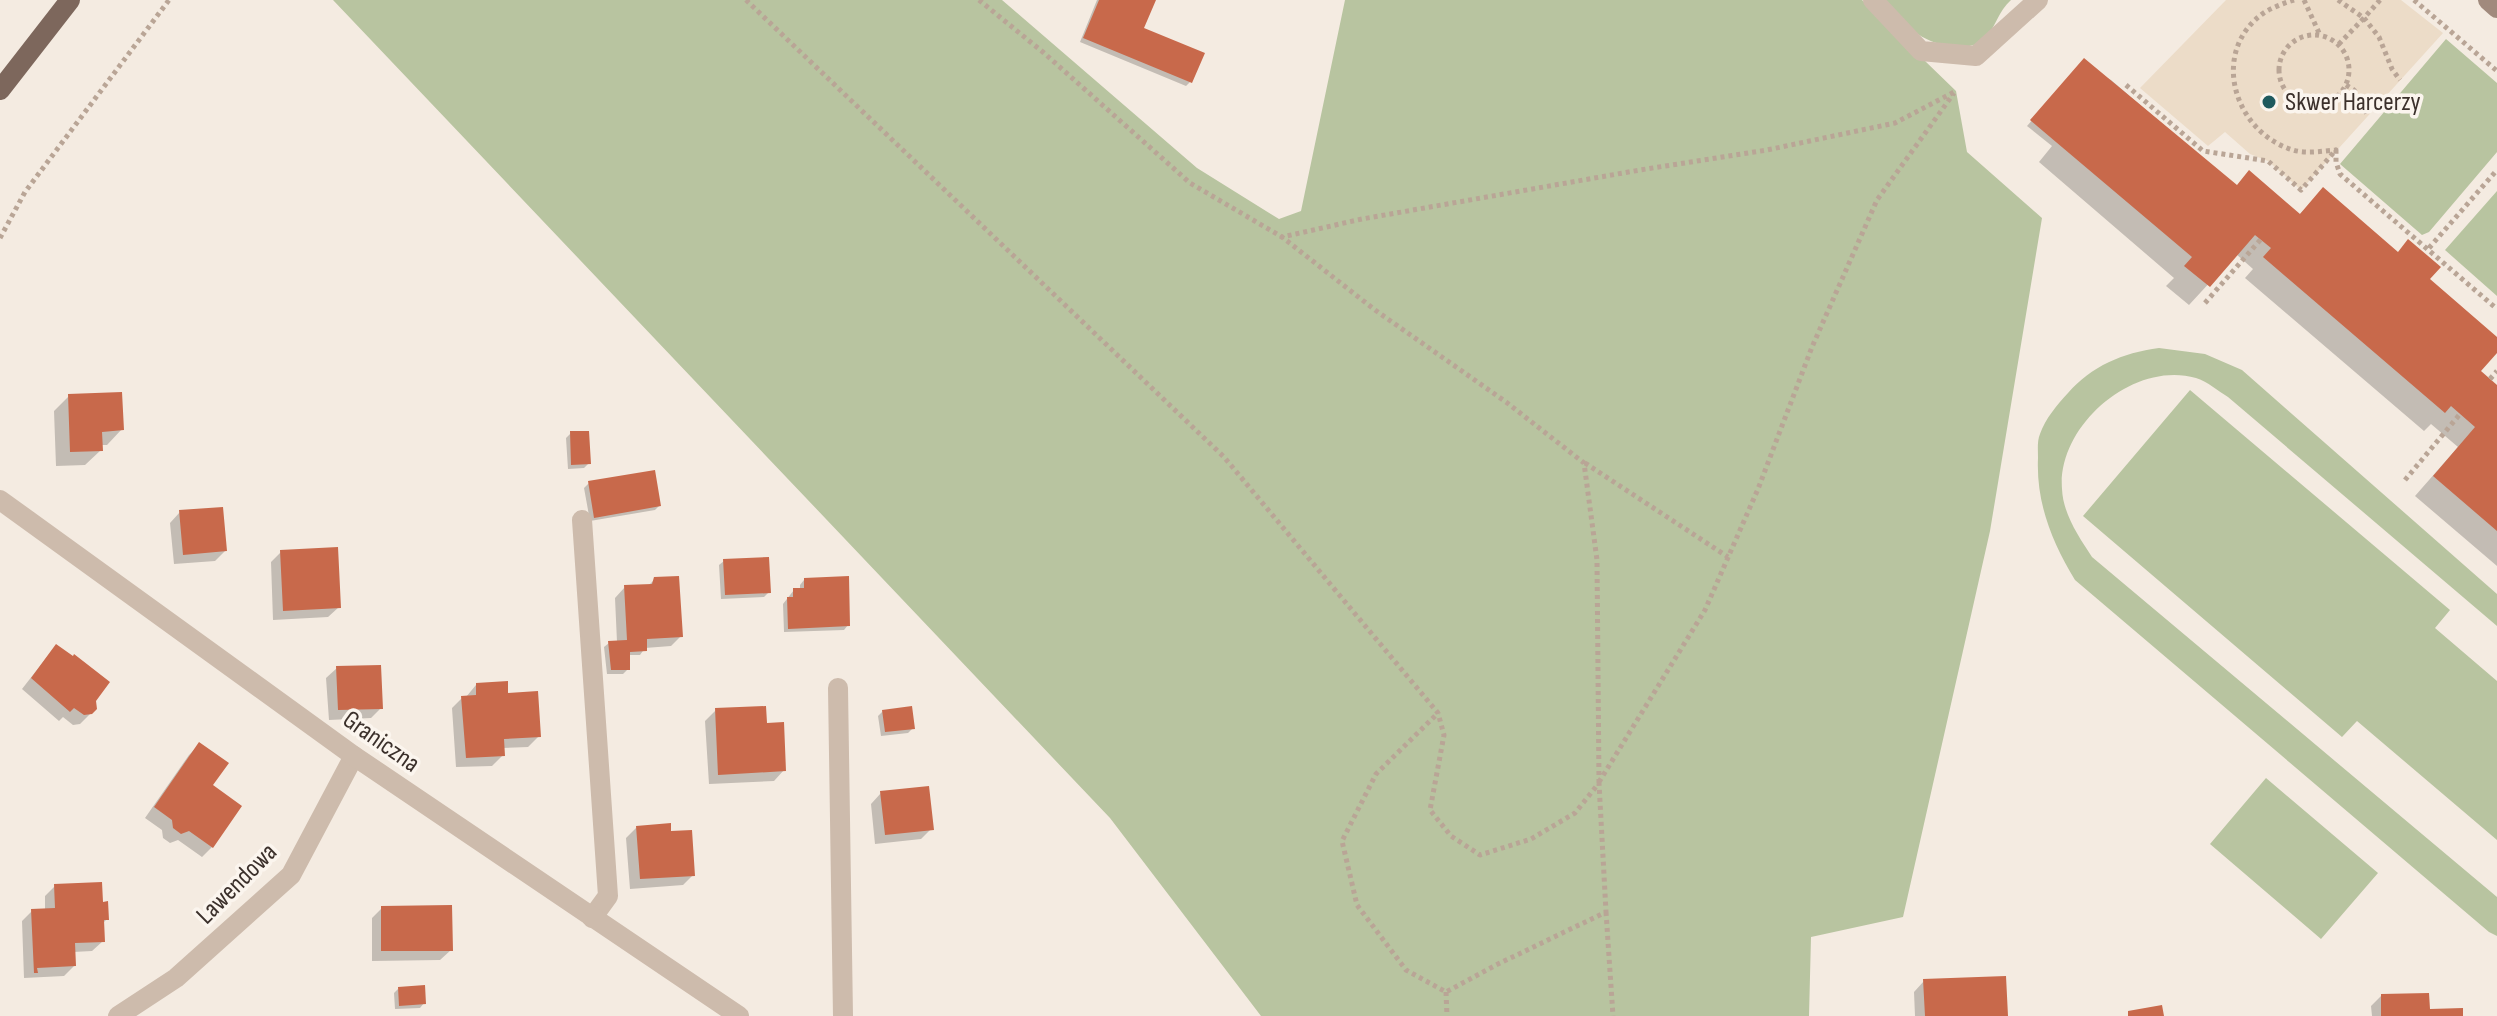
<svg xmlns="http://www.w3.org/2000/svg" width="2497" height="1016" viewBox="0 0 2497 1016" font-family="'Sofia Sans Condensed',sans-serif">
<rect width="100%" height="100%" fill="#f4ebe1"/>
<!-- green -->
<path fill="#b8c4a0" d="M 333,0 L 1002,0 L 1197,168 L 1279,219 L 1301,211 L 1345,0 L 1862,0 L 1956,91 L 1967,152 L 2042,218 L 1990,531 L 1903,917 L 1811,937 L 1809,1016 L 1261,1016 L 1110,818 Z
M 1883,0 L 2011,0 C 1998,12 1997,24 1987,36 C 1978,47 1967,47 1953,46 C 1921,44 1903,23 1883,0 Z
M 2446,39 L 2497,83 L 2497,152 L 2429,232 L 2422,235 L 2340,164 Z
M 2497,191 L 2497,296 L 2445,250 Z
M 2159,348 L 2205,354 L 2242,370 L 2497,594 L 2497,626 L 2228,397 C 2218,391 2207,381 2196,378 C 2133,360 2057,426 2062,489 C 2063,514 2079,537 2092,557 L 2497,897 L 2497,936 L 2489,932 L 2075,580 C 2052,542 2036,503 2038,458 C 2038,450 2037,441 2040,434 C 2045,419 2057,405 2068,393 C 2092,366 2122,353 2159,348 Z
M 2190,390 L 2450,610 L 2435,628 L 2497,681 L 2497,840 L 2357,721 L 2342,737 L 2083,516 Z
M 2266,778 L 2378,873 L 2321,939 L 2210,844 Z"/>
<!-- plaza -->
<path fill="#ecdcc8" d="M 2226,0 L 2401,0 L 2443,33 L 2301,190 L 2268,161 L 2250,154 L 2225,132 L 2208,146 L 2140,88 Z"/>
<!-- shadow -->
<path fill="#0003" d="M 1097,0 L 1154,0 L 1141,30 L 1191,81 L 1186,86 L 1080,42 Z
M 2080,65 L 2111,80 L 2236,187 L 2299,215 L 2323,190 L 2497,340 L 2497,350 L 2478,372 L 2497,388 L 2497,566 L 2415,496 L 2458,447 L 2431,424 L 2424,431 L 2245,278 L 2253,269 L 2236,254 L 2189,305 L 2166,286 L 2174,278 L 2039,162 L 2052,146 L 2027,126 Z
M 69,396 L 122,429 L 107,445 L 100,445 L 101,450 L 85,465 L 56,466 L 54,411 Z
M 571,433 L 589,463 L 584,468 L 568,469 L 566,438 Z
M 589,483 L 659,506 L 655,510 L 590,521 L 584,488 Z
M 180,512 L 225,551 L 215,561 L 174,564 L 170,523 Z
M 281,552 L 339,607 L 328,617 L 273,620 L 271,562 Z
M 724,561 L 769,592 L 764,597 L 721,599 L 719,565 Z
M 655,579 L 681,636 L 671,646 L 645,648 L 640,655 L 628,655 L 628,669 L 623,674 L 607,674 L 604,647 L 609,643 L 617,642 L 615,598 L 625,587 L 648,586 Z
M 804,580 L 848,625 L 844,630 L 784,632 L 783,604 L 794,590 L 800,590 L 800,585 Z
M 47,657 L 94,700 L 91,713 L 80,724 L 73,725 L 63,717 L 59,721 L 22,689 Z
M 337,668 L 381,708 L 371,718 L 329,720 L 326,678 Z
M 476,685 L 507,695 L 539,736 L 528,747 L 502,748 L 503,755 L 492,766 L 456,767 L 452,708 L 462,698 L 466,697 Z
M 716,710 L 765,725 L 784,770 L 774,781 L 709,784 L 705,721 Z
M 883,711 L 913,728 L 908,733 L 881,736 L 878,716 Z
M 199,745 L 211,786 L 212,847 L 202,857 L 178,840 L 170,843 L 163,838 L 162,830 L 145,818 L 189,755 Z
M 881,793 L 931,829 L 921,839 L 875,844 L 871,804 Z
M 636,828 L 670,833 L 693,875 L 683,885 L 630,889 L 626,838 Z
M 55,886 L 107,919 L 102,924 L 103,941 L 92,951 L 73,952 L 74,966 L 64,976 L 24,978 L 22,921 L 32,911 L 45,910 L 45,896 Z
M 382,908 L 451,950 L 440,960 L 372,961 L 372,918 Z
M 1924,981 L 2006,1016 L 1915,1016 L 1914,992 Z
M 398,989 L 424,1003 L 420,1008 L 395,1009 L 394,993 Z
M 2381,996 L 2428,1011 L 2461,1016 L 2372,1016 L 2371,1006 Z"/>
<!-- building -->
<path fill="#c8694b" d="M 1099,0 L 1156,0 L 1144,28 L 1205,53 L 1192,83 L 1083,38 Z
M 2084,58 L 2237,185 L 2249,170 L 2300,214 L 2323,187 L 2398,252 L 2408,239 L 2441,267 L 2430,279 L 2497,337 L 2497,353 L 2481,371 L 2497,385 L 2497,531 L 2433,476 L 2475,427 L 2451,406 L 2445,413 L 2263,257 L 2271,248 L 2255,235 L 2210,287 L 2184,266 L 2192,257 L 2030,120 Z
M 122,392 L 124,430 L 102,432 L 103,451 L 70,452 L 68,394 Z
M 570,431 L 589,431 L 591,464 L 571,465 Z
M 655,470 L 661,506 L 594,518 L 588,481 Z
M 223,507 L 227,551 L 183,555 L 179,510 Z
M 338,547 L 341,608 L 283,611 L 280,550 Z
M 769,557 L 771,593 L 725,595 L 723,559 Z
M 679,576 L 683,637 L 647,639 L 647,651 L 630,652 L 630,670 L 611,670 L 608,641 L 627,640 L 624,585 L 652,584 L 654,577 Z
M 849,576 L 850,626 L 788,629 L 787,597 L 793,597 L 793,588 L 804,588 L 804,578 Z
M 56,644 L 73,656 L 74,654 L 110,682 L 96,701 L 97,709 L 92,714 L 84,715 L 74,708 L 70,712 L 31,678 Z
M 381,665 L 383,709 L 338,710 L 336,666 Z
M 508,681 L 508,693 L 538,691 L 541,737 L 504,739 L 505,756 L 466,758 L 461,696 L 476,695 L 476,683 Z
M 766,706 L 767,723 L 784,722 L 786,771 L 718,775 L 715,708 Z
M 912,706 L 915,729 L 885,732 L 882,710 Z
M 199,742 L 229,763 L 213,785 L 242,806 L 213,848 L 189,831 L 181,834 L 173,828 L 172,820 L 154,807 Z
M 929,786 L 934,830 L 885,835 L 880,791 Z
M 671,823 L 671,831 L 692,830 L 695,876 L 640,879 L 636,826 Z
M 102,882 L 103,902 L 108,901 L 109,920 L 104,920 L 105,942 L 75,943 L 76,966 L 37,968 L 38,973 L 34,973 L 31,909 L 55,908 L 54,884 Z
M 452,905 L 453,951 L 381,951 L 381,906 Z
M 2006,976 L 2008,1016 L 1925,1016 L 1923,979 Z
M 425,985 L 426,1004 L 399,1006 L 398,987 Z
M 2429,993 L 2430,1009 L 2463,1008 L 2463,1016 L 2381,1016 L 2381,994 Z
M 2162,1005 L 2164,1016 L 2128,1016 L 2128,1011 Z"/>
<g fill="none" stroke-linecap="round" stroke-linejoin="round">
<!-- path -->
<path stroke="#b9a596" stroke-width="5" stroke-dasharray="4 4" stroke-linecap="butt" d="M 746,0 L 1224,457 L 1438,713 L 1444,735 L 1430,810 L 1451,836 L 1480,855 L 1531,839 L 1575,813 L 1599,783 L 1606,912 L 1496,965 L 1446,992 L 1406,970 L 1357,905 L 1342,841 L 1376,774 L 1438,713
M 979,0 L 1044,53 L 1190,183 L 1282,237
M 2294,0 C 2284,3 2274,7 2265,12 C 2209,50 2233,132 2293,150 C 2306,154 2323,151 2336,150
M 2304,0 L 2320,35
M 2338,0 L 2364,18 L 2338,45
M 2380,0 L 2364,18 L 2379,37 L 2392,69 L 2400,80
M 2414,0 L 2497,71
M2279 70a35 35 0 1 1 70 0a35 35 0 1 1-70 0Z
M 2126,85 L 2203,151 L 2268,161 L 2301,190 L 2336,150 L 2336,162 L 2340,174 L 2497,309
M 2346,85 L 2354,90 L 2368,116
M 0,238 L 25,192 L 169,0
M 2429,248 L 2497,170
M 2205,303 L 2261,239
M 2490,379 L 2497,371
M 1585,463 L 1728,557
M 2405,480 L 2460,414
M 1599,782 L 1705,610 L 1758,489 L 1812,347 L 1877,200 L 1954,93
M 1599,783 L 1597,560 L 1584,463 L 1506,402 L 1375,310 L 1282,237 L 1362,219 L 1640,170 L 1767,150 L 1895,123 L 1956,91
M 1606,912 L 1613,1016
M 1446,992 L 1447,1016"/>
<!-- lane -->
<path stroke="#cdbbac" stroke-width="20" d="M 1873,0 L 1921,51 L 1976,56 L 2038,0
M 582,520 L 608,896 L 592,918
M 838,688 L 843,1016
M 118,1016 L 176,978 L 291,875 L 354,756"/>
<!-- street -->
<path stroke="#cdbbac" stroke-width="20" d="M 0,500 L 354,756 L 739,1016"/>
<!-- secondary -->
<path stroke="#a18a7d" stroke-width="20" d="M 2488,0 L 2497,8"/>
<!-- primary -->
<path stroke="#7d675c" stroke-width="20" d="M 0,90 L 70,0"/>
</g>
<!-- markers -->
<circle fill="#1f5a5e" stroke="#fbf5ee" stroke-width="3" cx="2269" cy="102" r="8"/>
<g text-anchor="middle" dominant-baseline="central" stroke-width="7" stroke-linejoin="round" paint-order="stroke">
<!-- poi labels -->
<g font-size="26" fill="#3b302b" stroke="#fbf5ee" text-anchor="start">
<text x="2285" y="102">Skwer Harcerzy</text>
</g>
<!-- street labels -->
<g font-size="26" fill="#3b302b" stroke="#fbf5ee">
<text transform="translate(381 742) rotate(35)">Graniczna</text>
<text transform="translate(237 884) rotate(-45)">Lawendowa</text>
</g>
</g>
</svg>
